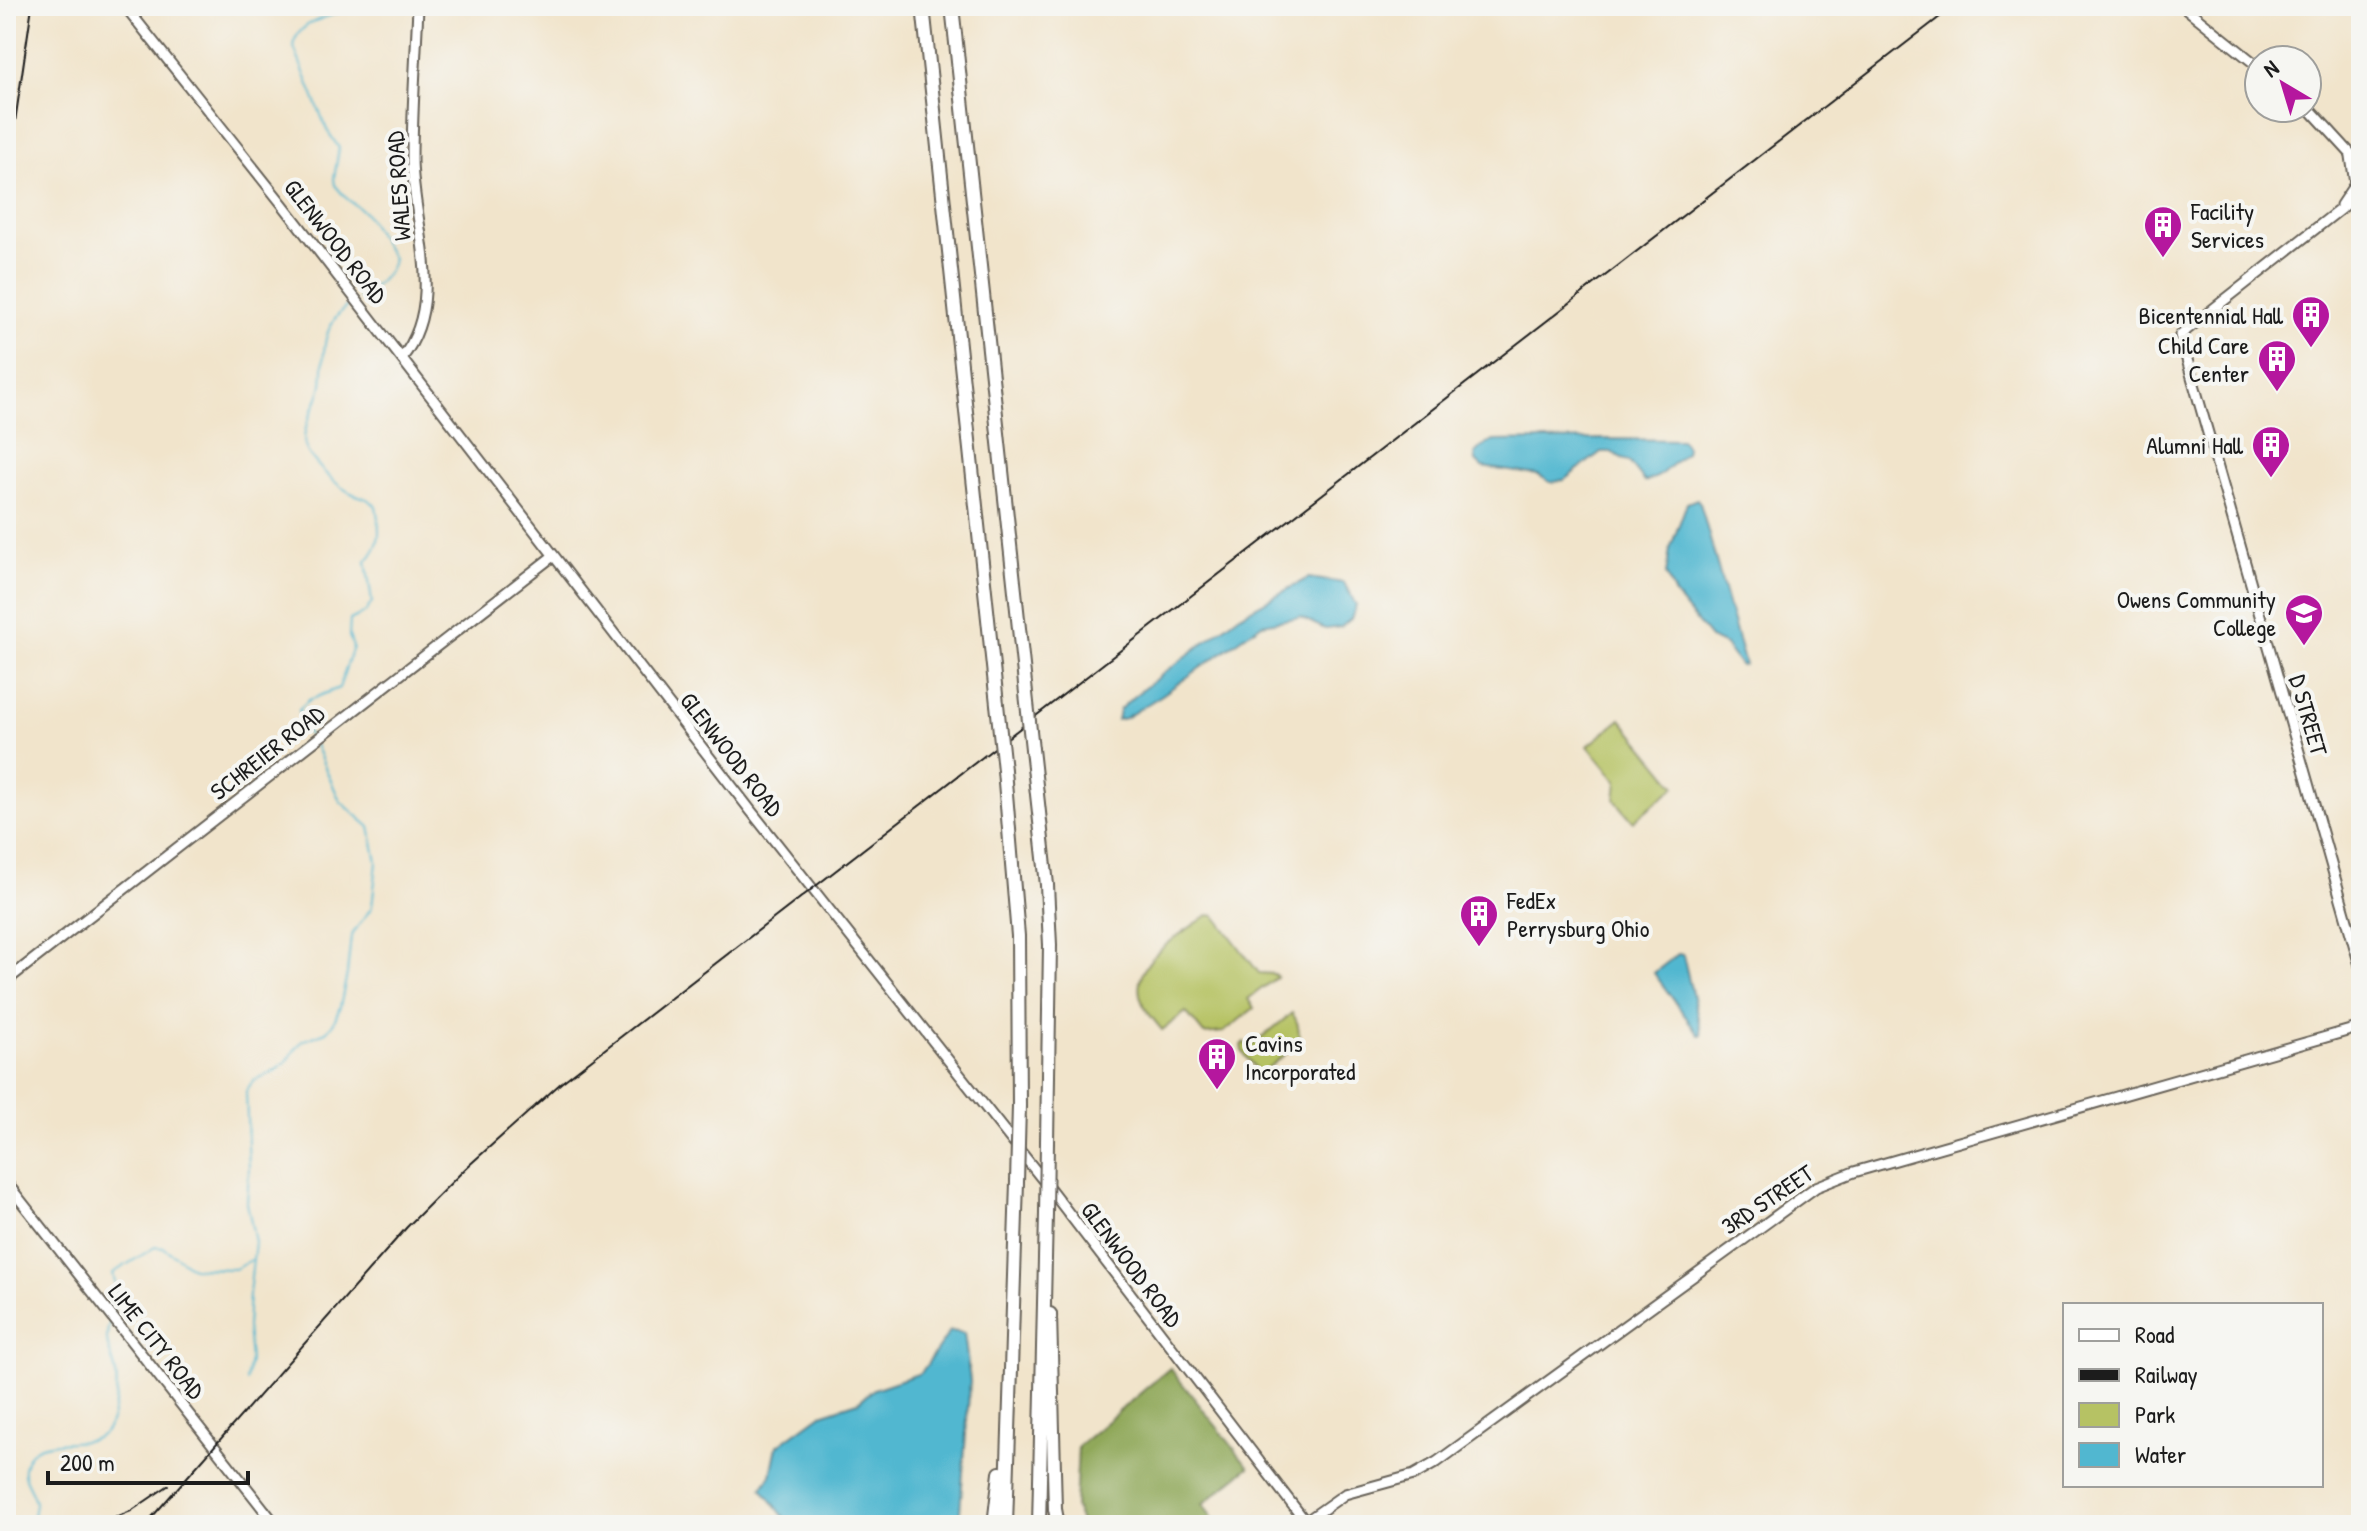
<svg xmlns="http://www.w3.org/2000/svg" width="2367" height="1531" viewBox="0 0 2367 1531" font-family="'Patrick Hand',sans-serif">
<rect width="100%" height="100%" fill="#f6f6f2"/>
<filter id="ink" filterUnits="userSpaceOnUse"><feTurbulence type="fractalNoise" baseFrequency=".0125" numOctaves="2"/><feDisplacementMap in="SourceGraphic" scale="16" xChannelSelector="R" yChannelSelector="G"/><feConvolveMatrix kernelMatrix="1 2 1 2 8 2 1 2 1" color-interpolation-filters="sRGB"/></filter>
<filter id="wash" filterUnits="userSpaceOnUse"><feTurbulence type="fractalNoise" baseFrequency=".006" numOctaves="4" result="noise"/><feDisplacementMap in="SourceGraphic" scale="32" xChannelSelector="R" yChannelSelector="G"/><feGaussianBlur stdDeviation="1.8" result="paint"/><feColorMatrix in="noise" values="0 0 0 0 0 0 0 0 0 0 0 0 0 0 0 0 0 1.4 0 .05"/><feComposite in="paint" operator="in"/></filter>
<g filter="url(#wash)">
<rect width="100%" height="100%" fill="#f1e4cb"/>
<!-- green -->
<path fill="#b6c264" stroke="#696f40" stroke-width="2" d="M 1621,719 L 1676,786 L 1633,821 L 1615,800 L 1617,781 L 1588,746 Z
M 1208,915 L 1215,916 L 1259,973 L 1274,974 L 1277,977 L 1248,999 L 1254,1008 L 1224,1032 L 1204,1034 L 1186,1012 L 1162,1030 C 1156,1022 1147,1013 1143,1004 C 1124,963 1181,935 1208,915 Z
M 1292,1013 C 1299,1022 1300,1033 1298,1044 L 1260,1074 L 1242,1051 L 1241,1045 L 1244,1042 L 1249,1048 Z"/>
<!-- forest -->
<path fill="#90a85a" stroke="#56623b" stroke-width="2" d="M 1170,1368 L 1249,1467 L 1203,1504 L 1217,1525 L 1082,1525 L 1075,1507 L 1078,1446 Z"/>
<!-- water -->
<path fill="#51b7d0" stroke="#366a76" stroke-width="2" d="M 1604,439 L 1682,440 L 1686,447 L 1685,453 L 1659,476 L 1645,482 L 1629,462 L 1611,452 L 1601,452 L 1564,480 L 1550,482 L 1538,475 L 1482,467 L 1476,461 L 1475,453 L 1482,446 L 1494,441 Z
M 1697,499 L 1700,503 L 1745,665 L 1741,666 L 1725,645 L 1710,638 L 1675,595 L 1666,574 L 1670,549 L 1687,503 Z
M 1308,578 L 1344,583 L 1356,605 L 1351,619 L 1341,627 L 1325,629 L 1300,617 L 1262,624 L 1162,695 L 1125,718 L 1117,720 L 1119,710 L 1134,696 L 1240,615 Z
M 1678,954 L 1683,955 L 1702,1035 L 1699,1035 L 1654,973 Z
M 950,1331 L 964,1333 L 970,1381 L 959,1525 L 790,1525 L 762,1488 L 771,1475 L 777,1446 L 821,1414 L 858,1402 L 874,1389 L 921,1373 Z"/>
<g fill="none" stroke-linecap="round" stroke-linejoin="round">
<!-- stream -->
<path stroke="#51b7d0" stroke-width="2" d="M 353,6 C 332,20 301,16 293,45 L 327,130 L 339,148 L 334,179 L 335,185 L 345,197 L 365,213 L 393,259 C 391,276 372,288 359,298
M 311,739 L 301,721 L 299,709 L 309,700 L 339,688 L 353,647 L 349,636 L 350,620 L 366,612 L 372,602 L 366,561 C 383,544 380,529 376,506 C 367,496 360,498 349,492 C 335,484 318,467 309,454 C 294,433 319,406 322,384 C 324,368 322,350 327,335 C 331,321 342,309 354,301
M 113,1311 L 117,1294 L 113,1273 L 155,1247 L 164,1248 L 193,1268 L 235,1269 L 251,1260
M 246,1381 L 250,1360 L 247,1327 L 249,1294 L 255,1242 L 247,1203 L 249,1169 L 246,1091 L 253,1081 L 276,1070 L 286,1062 L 302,1041 L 326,1032 L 333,1024 L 340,1007 L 347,974 L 351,936 L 372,907 L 377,862 L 370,827 L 340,801 L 315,745
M 33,1521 C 32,1515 35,1509 35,1503 C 34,1491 22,1481 24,1468 C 31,1425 90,1456 107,1429 C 115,1416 118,1390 116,1374 C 112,1352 102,1345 110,1321"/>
</g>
</g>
<g filter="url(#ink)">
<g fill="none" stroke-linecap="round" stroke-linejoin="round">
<defs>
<path id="secondary" d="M 125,6 L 283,205 L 751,811 L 1047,1185 L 1308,1525
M 2183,6 L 2259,67
M 2307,106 L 2361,165
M 2361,193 L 2180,335 L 2361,969
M 2341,205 L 2355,184 L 2351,156
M 402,358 C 447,301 413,225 412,160 C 412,109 416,57 418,6
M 6,981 L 553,556
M 6,1182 L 276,1525
M 1301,1525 L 1345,1494 L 1414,1475 L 1437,1462 L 1816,1187 L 1854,1172 L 2361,1027"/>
<path id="highway" d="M 923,6 L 997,704
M 952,6 L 1025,684
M 1032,749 L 1047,885 L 1050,945 L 1047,1142
M 1004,770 L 1018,936 L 1019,1106
M 1050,1314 L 1055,1509 L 1058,1525
M 994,1525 L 1000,1473
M 1006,1525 L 1017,1182
M 1039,1525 L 1046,1214"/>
</defs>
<!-- secondary casing -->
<use href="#secondary" stroke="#676259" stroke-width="13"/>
<!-- highway casing -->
<use href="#highway" stroke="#676259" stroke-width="16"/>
<!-- secondary -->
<use href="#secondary" stroke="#fff" stroke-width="9"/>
<!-- highway -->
<use href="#highway" stroke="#fff" stroke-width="12"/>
<!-- rail -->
<path stroke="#1c1c1c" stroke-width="2" d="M 6,183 L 32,6
M 96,1525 L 131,1511 L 169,1485
M 145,1525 L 407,1227 L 466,1168 L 561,1083 L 1954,6"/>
<defs>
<path id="highway-bridge" d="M 1025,684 L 1032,749
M 997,704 L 1004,770
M 1017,1182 L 1019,1106
M 1046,1214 L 1047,1142"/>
</defs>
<!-- highway-bridge casing -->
<use href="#highway-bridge" stroke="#676259" stroke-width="16" stroke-linecap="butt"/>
<!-- highway-bridge -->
<use href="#highway-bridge" stroke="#fff" stroke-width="12"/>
</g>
</g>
<!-- icons -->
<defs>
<symbol id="building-pin" viewBox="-11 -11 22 30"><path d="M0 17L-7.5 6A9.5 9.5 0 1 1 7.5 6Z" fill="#b5179e" stroke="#f6f6f2"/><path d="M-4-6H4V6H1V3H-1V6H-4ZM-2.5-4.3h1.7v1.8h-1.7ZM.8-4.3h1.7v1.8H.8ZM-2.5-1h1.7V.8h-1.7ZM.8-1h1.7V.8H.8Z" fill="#fff"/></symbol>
<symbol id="university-pin" viewBox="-11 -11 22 30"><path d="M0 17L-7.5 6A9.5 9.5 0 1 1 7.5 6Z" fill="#b5179e" stroke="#f6f6f2"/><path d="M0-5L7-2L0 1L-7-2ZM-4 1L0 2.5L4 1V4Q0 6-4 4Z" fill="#fff"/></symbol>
</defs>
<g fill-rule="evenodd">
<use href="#building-pin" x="2141" y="203" width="44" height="60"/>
<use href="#building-pin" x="2289" y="293" width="44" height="60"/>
<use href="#building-pin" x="2255" y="337" width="44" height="60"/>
<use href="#building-pin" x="2249" y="423" width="44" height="60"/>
<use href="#university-pin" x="2282" y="591" width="44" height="60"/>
<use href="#building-pin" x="1457" y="892" width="44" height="60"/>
<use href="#building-pin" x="1195" y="1035" width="44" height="60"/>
</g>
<g text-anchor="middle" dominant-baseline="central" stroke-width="8" stroke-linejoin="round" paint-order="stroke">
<!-- street labels -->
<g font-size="24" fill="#1c1c1c" stroke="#f6f6f2">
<text transform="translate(398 186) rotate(-94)">WALES ROAD</text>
<text transform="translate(336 241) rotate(52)">GLENWOOD ROAD</text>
<text transform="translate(2309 715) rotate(74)">D STREET</text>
<text transform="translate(267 752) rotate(-38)">SCHREIER ROAD</text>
<text transform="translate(732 754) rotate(52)">GLENWOOD ROAD</text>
<text transform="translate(1767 1199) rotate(-34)">3RD STREET</text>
<text transform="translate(1132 1264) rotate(53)">GLENWOOD ROAD</text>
<text transform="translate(157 1341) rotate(52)">LIME CITY ROAD</text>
</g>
<!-- poi labels -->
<g font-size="24" fill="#1c1c1c" stroke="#f6f6f2" text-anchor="end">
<text x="2191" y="211" text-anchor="start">Facility<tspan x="2191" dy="28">Services</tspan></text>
<text x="2283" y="315">Bicentennial Hall</text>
<text x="2249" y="345">Child Care<tspan x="2249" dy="28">Center</tspan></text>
<text x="2243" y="445">Alumni Hall</text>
<text x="2276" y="599">Owens Community<tspan x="2276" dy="28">College</tspan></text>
<text x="1507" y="900" text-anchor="start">FedEx<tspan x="1507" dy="28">Perrysburg Ohio</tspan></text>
<text x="1245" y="1043" text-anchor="start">Cavins<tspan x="1245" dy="28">Incorporated</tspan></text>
</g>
</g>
<!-- margin -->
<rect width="2367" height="1531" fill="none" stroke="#f6f6f2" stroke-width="32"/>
<!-- legend -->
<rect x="2063" y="1303" width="260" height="184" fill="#f6f6f2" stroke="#9f9f9c" stroke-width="2"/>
<rect x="2079" y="1329" width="40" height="12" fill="#ffffff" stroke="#9f9f9c" stroke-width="2"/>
<text x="2135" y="1343" font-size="24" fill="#1c1c1c">Road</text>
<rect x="2079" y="1369" width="40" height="12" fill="#1c1c1c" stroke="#9f9f9c" stroke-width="2"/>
<text x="2135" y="1383" font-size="24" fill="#1c1c1c">Railway</text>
<rect x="2079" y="1403" width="40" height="24" fill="#b6c264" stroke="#9f9f9c" stroke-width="2"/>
<text x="2135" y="1423" font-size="24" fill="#1c1c1c">Park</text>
<rect x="2079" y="1443" width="40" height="24" fill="#51b7d0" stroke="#9f9f9c" stroke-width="2"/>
<text x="2135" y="1463" font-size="24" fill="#1c1c1c">Water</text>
<!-- north arrow -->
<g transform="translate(2283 84) rotate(322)"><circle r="38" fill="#f6f6f2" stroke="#9f9f9c" stroke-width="2"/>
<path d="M0-6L14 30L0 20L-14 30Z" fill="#b5179e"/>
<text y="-12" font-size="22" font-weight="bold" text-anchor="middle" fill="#1c1c1c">N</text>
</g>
<!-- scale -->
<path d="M48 1471v12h200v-12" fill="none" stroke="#1c1c1c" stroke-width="4"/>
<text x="60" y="1471" font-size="24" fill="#1c1c1c" stroke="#f6f6f2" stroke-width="6" paint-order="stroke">200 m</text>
</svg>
